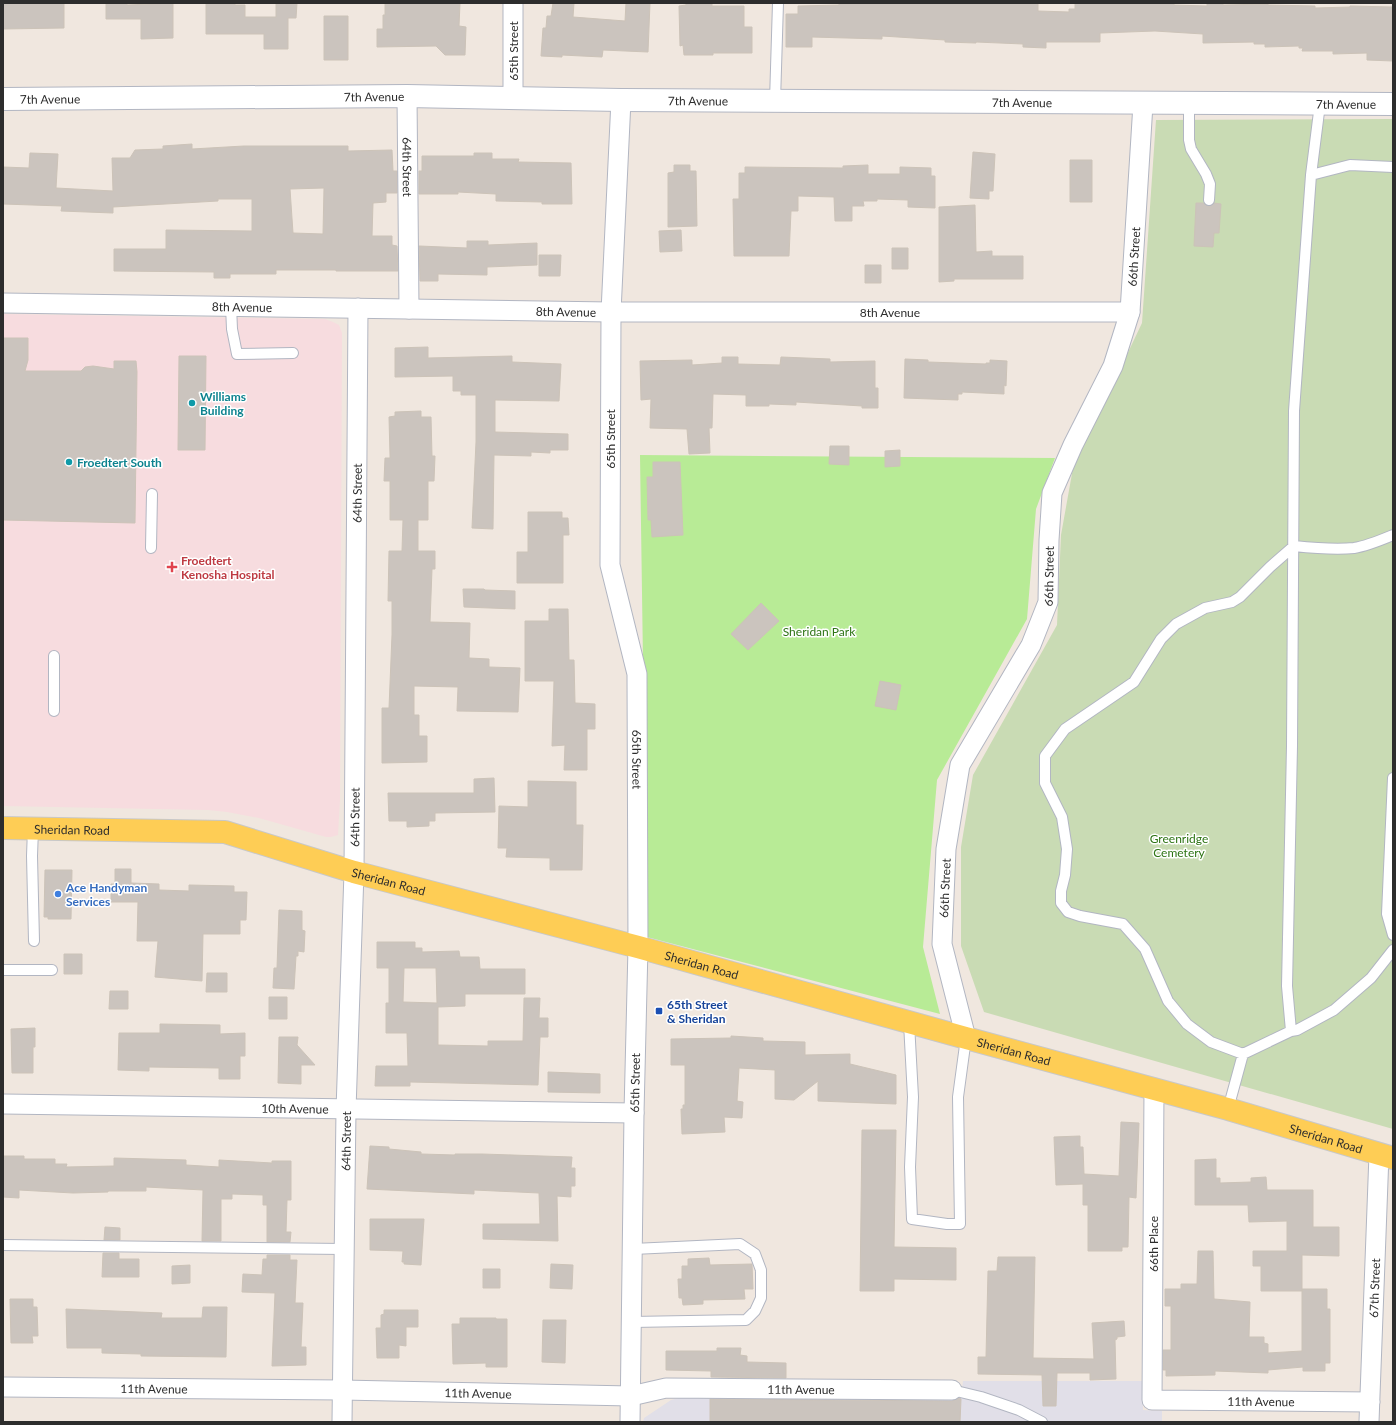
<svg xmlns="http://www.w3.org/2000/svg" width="1396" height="1425" viewBox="0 0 1396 1425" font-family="Lato,sans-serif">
<rect width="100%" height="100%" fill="#f0e7df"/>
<!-- industrial -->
<path fill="#e1dfe8" d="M 963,1381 L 1142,1381 L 1143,1410 L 1162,1411 L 1162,1422 L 643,1422 L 644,1418 L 671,1400 L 691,1395 L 711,1394 L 961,1398 Z"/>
<!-- medical -->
<path fill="#f7dcdf" d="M 3,314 L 325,319 L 333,322 L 339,325 L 342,333 L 340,800 L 338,835 L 331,837 L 326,837 L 259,818 L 227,812 L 208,810 L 3,806 Z"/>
<!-- green -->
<path fill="#b8eb96" d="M 640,455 L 1055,458 L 1036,509 L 1027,619 L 937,780 L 923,947 L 940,1014 L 647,937 Z"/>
<!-- cemetery -->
<path fill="#c9dbb4" d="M 1393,119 L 1393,1129 L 984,1012 L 961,946 L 961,847 L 973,775 L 1057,625 L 1061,535 L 1073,468 L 1142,323 L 1156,120 Z"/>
<!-- building -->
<path fill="#cbc4be" stroke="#ccc3b8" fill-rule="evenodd" d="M 3,3 L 64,3 L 64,28 L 3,29 Z
M 106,3 L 127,3 L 127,5 L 173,3 L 173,38 L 141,39 L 141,19 L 106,19 Z
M 206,3 L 235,3 L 235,5 L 245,5 L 245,17 L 276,17 L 276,3 L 297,3 L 296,18 L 288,18 L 288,49 L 264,49 L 264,34 L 206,34 Z
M 385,3 L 460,3 L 459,26 L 466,27 L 465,55 L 445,55 L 436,46 L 377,47 L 377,29 L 383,29 L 383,15 L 385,15 Z
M 553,3 L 574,3 L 573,17 L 625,21 L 626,3 L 650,3 L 648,52 L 603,50 L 602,57 L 562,55 L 562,57 L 541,56 L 543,28 L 546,28 L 547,16 L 551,16 Z
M 686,3 L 712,3 L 712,6 L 744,6 L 744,27 L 752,27 L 752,53 L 713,53 L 713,55 L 684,55 L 683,45 L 680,46 L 679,6 L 686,5 Z
M 839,3 L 1038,3 L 1038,11 L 1069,12 L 1069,9 L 1075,9 L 1075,3 L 1174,3 L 1174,5 L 1207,6 L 1207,3 L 1223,3 L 1223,5 L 1268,4 L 1268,5 L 1315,6 L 1315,8 L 1350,7 L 1350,6 L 1393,7 L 1393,61 L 1367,60 L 1367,53 L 1333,54 L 1333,51 L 1302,51 L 1303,48 L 1299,48 L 1299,46 L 1265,47 L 1265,44 L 1254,44 L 1254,42 L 1203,43 L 1203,34 L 1155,31 L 1100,33 L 1100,42 L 1046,42 L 1046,48 L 1023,47 L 1023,44 L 976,42 L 976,43 L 945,42 L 945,40 L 882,36 L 882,39 L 812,37 L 812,47 L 786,47 L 786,14 L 798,14 L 798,6 L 839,5 Z
M 324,16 L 348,16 L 348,60 L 324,60 Z
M 192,144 L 192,149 L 244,146 L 348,146 L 348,151 L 392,150 L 393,171 L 397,171 L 397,193 L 386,193 L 386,202 L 373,203 L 372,236 L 392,236 L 392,245 L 397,246 L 398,271 L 336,271 L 336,270 L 276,270 L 276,274 L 230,274 L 230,278 L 214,278 L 214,272 L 114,271 L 114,249 L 166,249 L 166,230 L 252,231 L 252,199 L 218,199 L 218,201 L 113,207 L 113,213 L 61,211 L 62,206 L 3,204 L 3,167 L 29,168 L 30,153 L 58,154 L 56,188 L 113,191 L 112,158 L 130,158 L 135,150 L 163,149 L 163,146 ZM 324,188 L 323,234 L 293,233 L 290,189 Z
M 973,152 L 995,154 L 993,191 L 989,191 L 989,199 L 970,198 Z
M 474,153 L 492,153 L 492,159 L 519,159 L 518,162 L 571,163 L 572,204 L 542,204 L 542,202 L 496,201 L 496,194 L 458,192 L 458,194 L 419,194 L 419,171 L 422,171 L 422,156 L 474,156 Z
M 1070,160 L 1092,160 L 1092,202 L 1070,202 Z
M 674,165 L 690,165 L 690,171 L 696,171 L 697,226 L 668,227 L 668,173 L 674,172 Z
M 868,165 L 868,174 L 900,174 L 900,167 L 931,168 L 931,176 L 935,176 L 935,208 L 908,207 L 908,200 L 877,199 L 877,201 L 863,201 L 864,206 L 852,206 L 852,221 L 835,221 L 834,197 L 798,196 L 798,211 L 791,211 L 789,256 L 734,256 L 733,199 L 739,199 L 739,173 L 745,173 L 745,167 L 843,168 L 843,166 Z
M 1196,203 L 1203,203 L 1209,206 L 1214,203 L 1221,204 L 1219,233 L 1214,233 L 1213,247 L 1194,246 Z
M 975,205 L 976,252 L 992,251 L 992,256 L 1023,256 L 1023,279 L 954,279 L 954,281 L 939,282 L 939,207 Z
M 681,230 L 682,251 L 660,252 L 659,231 Z
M 467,241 L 488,241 L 488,245 L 537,243 L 537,265 L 487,267 L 487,275 L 438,274 L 438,281 L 420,281 L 419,246 L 467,248 Z
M 892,248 L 908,248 L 908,269 L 892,269 Z
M 539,255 L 561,255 L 560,276 L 539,276 Z
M 865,265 L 881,265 L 881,283 L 865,283 Z
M 3,338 L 28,338 L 28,360 L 25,371 L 81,371 L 85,367 L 93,366 L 114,369 L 114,361 L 136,361 L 137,372 L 135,523 L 3,520 Z
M 428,347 L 428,358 L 512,356 L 512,362 L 561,364 L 559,401 L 495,400 L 495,432 L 568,434 L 568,450 L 550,450 L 550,453 L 531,452 L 531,456 L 494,455 L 493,529 L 472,528 L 476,442 L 476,395 L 461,395 L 461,391 L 453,391 L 453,376 L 395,377 L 395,348 Z
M 179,356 L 206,356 L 205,450 L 178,450 Z
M 722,357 L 738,357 L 738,364 L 780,365 L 781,357 L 830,359 L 830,362 L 875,361 L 875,388 L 878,388 L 878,408 L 862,408 L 862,406 L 796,402 L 796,405 L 769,404 L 769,406 L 746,406 L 746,395 L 713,394 L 712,428 L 709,428 L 710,453 L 689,454 L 687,429 L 650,428 L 651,399 L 641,400 L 640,361 L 692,360 L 692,365 L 722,363 Z
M 905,359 L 928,360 L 928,362 L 986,364 L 986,363 L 990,363 L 990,360 L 1007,361 L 1006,386 L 1004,385 L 1004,394 L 962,392 L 962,394 L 958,394 L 958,400 L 904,398 Z
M 421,411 L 421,417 L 431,417 L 432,456 L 435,456 L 434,481 L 428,481 L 428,520 L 418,520 L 418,551 L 435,551 L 435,569 L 432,569 L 430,622 L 470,623 L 469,658 L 489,659 L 489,667 L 520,668 L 518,712 L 457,711 L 458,687 L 414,686 L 414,715 L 419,715 L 419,736 L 427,736 L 427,762 L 382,763 L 382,708 L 389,708 L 392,635 L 392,601 L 388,601 L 389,551 L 402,551 L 403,520 L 390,520 L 390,481 L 384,481 L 385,458 L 390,458 L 390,455 L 389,417 L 395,416 L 395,412 Z
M 830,446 L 849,446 L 849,465 L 829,464 Z
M 900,450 L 900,466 L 885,467 L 885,451 Z
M 653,462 L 680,462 L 683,535 L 652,537 L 651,520 L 648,520 L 647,477 L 653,477 Z
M 528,512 L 562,512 L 562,518 L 568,518 L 569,535 L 563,535 L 563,583 L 517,583 L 517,552 L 528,552 Z
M 463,589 L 484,589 L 485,590 L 515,591 L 515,609 L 464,607 Z
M 761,603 L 779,621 L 748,650 L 731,634 Z
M 549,609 L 568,609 L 569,660 L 574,660 L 575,703 L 595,704 L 595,729 L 587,729 L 587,770 L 564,770 L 565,745 L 552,746 L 554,681 L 525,681 L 525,621 L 549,621 Z
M 880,681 L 901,685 L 896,710 L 875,706 Z
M 494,778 L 495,812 L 435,813 L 435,821 L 429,821 L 429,826 L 407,827 L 407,821 L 389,821 L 388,793 L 474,793 L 474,779 Z
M 528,781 L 576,782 L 576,825 L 583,825 L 582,870 L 550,870 L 550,858 L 506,857 L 507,848 L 498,848 L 499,806 L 528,807 Z
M 115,869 L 131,869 L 131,883 L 159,884 L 159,890 L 189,891 L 189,885 L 234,886 L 234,892 L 247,892 L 246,920 L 240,920 L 240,934 L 203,934 L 202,981 L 155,977 L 158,941 L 137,941 L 138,902 L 111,902 L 111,884 L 115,884 Z
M 45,870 L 72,870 L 71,919 L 48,919 L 48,917 L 44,917 Z
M 279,910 L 302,911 L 302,930 L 305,931 L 304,952 L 298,951 L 298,956 L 296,956 L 294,989 L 273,988 L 274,968 L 277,968 Z
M 377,942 L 415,942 L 415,948 L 422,948 L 422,952 L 459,951 L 460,957 L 479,957 L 480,969 L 525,969 L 525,994 L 465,994 L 465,1006 L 438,1007 L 438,1045 L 488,1046 L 488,1041 L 523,1041 L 524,998 L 540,998 L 539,1018 L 548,1018 L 548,1037 L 540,1037 L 538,1085 L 410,1082 L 410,1086 L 375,1086 L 376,1066 L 408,1066 L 407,1033 L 386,1033 L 386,1003 L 389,1003 L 389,968 L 377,968 ZM 404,968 L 436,968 L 437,1003 L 403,1002 Z
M 64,954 L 82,954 L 82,974 L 64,974 Z
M 207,973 L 227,973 L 227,992 L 206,992 Z
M 110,991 L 128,991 L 128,1009 L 109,1009 Z
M 269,997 L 287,997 L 287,1019 L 269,1019 Z
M 160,1024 L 220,1025 L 220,1034 L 245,1033 L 245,1056 L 240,1056 L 240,1079 L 219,1079 L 219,1068 L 149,1067 L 149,1071 L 118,1070 L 119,1033 L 160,1033 Z
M 35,1028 L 35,1047 L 33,1047 L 33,1073 L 12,1073 L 11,1029 Z
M 731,1036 L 763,1038 L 763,1041 L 805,1042 L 805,1055 L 850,1054 L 850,1064 L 896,1075 L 896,1104 L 818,1101 L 818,1081 L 794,1100 L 775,1099 L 775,1070 L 739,1068 L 737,1101 L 743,1102 L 742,1118 L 724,1117 L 725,1132 L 682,1134 L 681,1109 L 683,1109 L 683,1105 L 685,1105 L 685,1065 L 671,1065 L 671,1039 L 731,1038 Z
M 279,1037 L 298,1037 L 297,1045 L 315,1065 L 301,1065 L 301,1084 L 278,1083 Z
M 548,1072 L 600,1074 L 600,1093 L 548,1092 Z
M 1121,1122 L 1139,1123 L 1136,1198 L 1129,1197 L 1128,1247 L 1122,1247 L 1122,1251 L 1088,1251 L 1088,1205 L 1083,1205 L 1083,1184 L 1056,1185 L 1054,1137 L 1080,1136 L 1080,1147 L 1083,1147 L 1084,1174 L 1119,1176 Z
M 862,1130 L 896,1130 L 894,1247 L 956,1248 L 956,1280 L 894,1279 L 894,1291 L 860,1291 Z
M 370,1146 L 389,1147 L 389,1149 L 421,1152 L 421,1154 L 455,1155 L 455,1154 L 482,1154 L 572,1157 L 571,1168 L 575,1168 L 575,1186 L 571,1186 L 571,1197 L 557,1196 L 558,1241 L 483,1239 L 483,1224 L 540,1224 L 539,1193 L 474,1190 L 474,1194 L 367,1189 Z
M 3,1156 L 24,1156 L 24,1159 L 55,1159 L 55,1164 L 67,1164 L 66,1167 L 114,1166 L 114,1158 L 186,1160 L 186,1165 L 219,1167 L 219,1160 L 272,1163 L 272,1161 L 291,1161 L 291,1200 L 287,1200 L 286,1232 L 291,1232 L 290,1242 L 267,1242 L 267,1205 L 263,1205 L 263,1195 L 232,1194 L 232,1199 L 221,1199 L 221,1241 L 202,1241 L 203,1190 L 146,1187 L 146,1191 L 108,1191 L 108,1192 L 73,1193 L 19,1190 L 19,1198 L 3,1197 Z
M 1216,1159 L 1216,1178 L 1220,1178 L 1220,1183 L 1251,1182 L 1251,1178 L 1266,1177 L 1267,1190 L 1313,1190 L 1313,1227 L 1339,1227 L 1339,1256 L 1302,1255 L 1302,1291 L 1261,1291 L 1261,1266 L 1253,1266 L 1253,1251 L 1287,1251 L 1287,1221 L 1249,1222 L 1248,1205 L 1195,1205 L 1195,1160 Z
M 370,1219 L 424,1219 L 421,1265 L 404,1264 L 404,1262 L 402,1262 L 403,1251 L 370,1250 Z
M 105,1227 L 120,1228 L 120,1240 L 104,1240 Z
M 1198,1251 L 1213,1251 L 1214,1299 L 1250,1302 L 1249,1337 L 1264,1337 L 1264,1343 L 1268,1344 L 1268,1353 L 1302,1351 L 1302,1289 L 1327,1289 L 1327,1309 L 1330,1309 L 1330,1363 L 1325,1363 L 1325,1371 L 1303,1371 L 1303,1367 L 1268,1370 L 1268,1373 L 1215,1371 L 1215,1375 L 1166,1376 L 1166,1370 L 1163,1370 L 1163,1350 L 1171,1350 L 1171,1306 L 1165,1306 L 1165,1289 L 1181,1289 L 1181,1284 L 1197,1284 Z
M 103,1253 L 119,1253 L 119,1259 L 139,1259 L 139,1277 L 102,1277 Z
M 267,1255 L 290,1255 L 290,1260 L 297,1260 L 295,1303 L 303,1303 L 301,1347 L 306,1347 L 306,1365 L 272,1366 L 275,1293 L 242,1292 L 243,1274 L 262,1275 L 263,1259 L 267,1259 Z
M 998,1257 L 1035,1257 L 1033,1358 L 1094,1359 L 1092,1323 L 1124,1321 L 1125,1336 L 1117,1337 L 1117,1339 L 1115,1340 L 1116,1379 L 1090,1380 L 1090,1373 L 1057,1373 L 1056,1406 L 1043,1406 L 1042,1375 L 978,1374 L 978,1357 L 986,1357 L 988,1271 L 997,1271 Z
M 709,1258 L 710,1265 L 752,1264 L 753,1289 L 744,1289 L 745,1299 L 703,1300 L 703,1304 L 683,1305 L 682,1298 L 679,1298 L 678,1279 L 682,1279 L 682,1266 L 688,1266 L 688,1259 Z
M 551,1264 L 573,1265 L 572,1289 L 550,1288 Z
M 190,1265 L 190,1283 L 172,1284 L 172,1266 Z
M 483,1269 L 500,1269 L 500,1288 L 483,1288 Z
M 10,1299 L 33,1299 L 33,1307 L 37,1307 L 38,1336 L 32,1336 L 33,1343 L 11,1343 Z
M 203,1307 L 227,1307 L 226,1357 L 141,1356 L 141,1354 L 102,1353 L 102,1348 L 67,1348 L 66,1309 L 162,1313 L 161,1318 L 202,1318 Z
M 384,1310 L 418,1310 L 418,1327 L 406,1327 L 406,1346 L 399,1345 L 399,1358 L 377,1358 L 376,1328 L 381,1328 L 381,1315 L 384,1314 Z
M 460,1318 L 496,1318 L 496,1319 L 507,1319 L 507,1367 L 486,1367 L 486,1363 L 453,1364 L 452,1324 L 460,1324 Z
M 543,1320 L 566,1320 L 565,1363 L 542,1362 Z
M 717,1348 L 741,1348 L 740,1355 L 747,1356 L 747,1362 L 786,1363 L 786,1378 L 711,1377 L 711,1371 L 666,1370 L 666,1351 L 717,1351 Z
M 959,1398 L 961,1399 L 960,1422 L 710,1422 L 710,1399 L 952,1401 Z"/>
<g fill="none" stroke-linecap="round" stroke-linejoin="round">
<defs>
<path id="lane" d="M 775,101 L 778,3
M 1189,104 L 1189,140 L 1191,149 L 1206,174 L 1210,184 L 1209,200
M 1311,175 L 1350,165 L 1393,167
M 231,306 L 232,329 L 237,354 L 293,353
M 1393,535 C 1381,540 1367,546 1354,548 C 1334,550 1313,548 1294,546 L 1270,567 L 1240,597 L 1232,602 L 1205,608 L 1176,624 L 1161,639 L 1134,682 L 1065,729 L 1045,756 L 1045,783 L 1062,817 L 1067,849 L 1065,875 L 1061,891 L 1061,903 L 1068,912 L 1080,916 L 1123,924 L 1145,949 L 1168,1001 L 1187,1024 L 1211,1042 L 1243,1054 L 1291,1031 L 1297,1030 L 1334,1010 L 1371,978 L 1393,950
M 151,548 L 152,494
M 54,656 L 54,711
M 1393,778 L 1387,914 L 1393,935
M 33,829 L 32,856 L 34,941
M 3,970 L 52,970
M 909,1023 L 913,1097 L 910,1167 L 912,1219 L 947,1224 L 960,1224 L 958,1097 L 966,1038
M 1291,1031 L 1287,986 L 1292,746 L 1294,411 L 1311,175 L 1320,104
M 1228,1109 L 1243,1054
M 3,1245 L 344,1249
M 632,1322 L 746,1320 L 755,1311 L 761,1298 L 761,1270 L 755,1254 L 740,1244 L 633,1249
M 952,1390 L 981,1397 L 1019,1410 L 1042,1422"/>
<g id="street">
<path id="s1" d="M 407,96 L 409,309"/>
<path d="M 513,98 L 513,3"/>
<path id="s2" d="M 621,100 L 611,312 L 610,565 L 637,674 L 638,947 L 634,1113 L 630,1422"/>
<path id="s3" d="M 3,303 L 611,312 L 1130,312"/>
<path id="s4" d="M 966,1038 L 942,944 L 946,849 L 960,765 L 1031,645 L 1048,602 L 1049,540 L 1052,493 L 1073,445 L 1113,366 L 1130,312 L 1143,104"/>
<path id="s5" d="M 1154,1089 L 1152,1400 L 1370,1402"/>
<path id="s6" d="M 3,1104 L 634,1113"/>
<path id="s7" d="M 3,1387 L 342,1390 L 631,1396 L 666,1388 L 952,1390"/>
<path id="s8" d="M 342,1422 L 346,1110 L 354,872 L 358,308"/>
<path id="s9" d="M 1369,1422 L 1379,1154"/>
</g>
<g id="secondary">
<path id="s10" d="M 3,99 L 407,96 L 621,100 L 1393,104"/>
</g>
<g id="primary">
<path id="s11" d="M 3,828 L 225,832 L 354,872 L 638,947 L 966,1038 L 1154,1089 L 1228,1109 L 1393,1158"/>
</g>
</defs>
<!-- lane casing -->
<use href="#lane" stroke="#b2b6c2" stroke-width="12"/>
<!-- street casing -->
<use href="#street" stroke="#b2b6c2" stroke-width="21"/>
<!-- secondary casing -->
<use href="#secondary" stroke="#b2b6c2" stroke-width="24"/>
<!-- primary casing -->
<use href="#primary" stroke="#c8c8c8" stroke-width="24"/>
<!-- lane -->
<use href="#lane" stroke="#fff" stroke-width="10"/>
<!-- street -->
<use href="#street" stroke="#fff" stroke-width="19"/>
<!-- secondary -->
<use href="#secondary" stroke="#fff" stroke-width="22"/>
<!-- primary -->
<use href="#primary" stroke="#fecd55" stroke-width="22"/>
</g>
<!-- markers -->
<g fill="#0f9aa8" stroke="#fff" stroke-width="1.5">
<circle cx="192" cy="403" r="4"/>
<circle cx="69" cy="462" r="4"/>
</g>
<path fill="#e0444e" stroke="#fff" stroke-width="1.5" d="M170 561h4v4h4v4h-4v4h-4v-4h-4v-4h4z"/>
<circle fill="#3f7fe0" stroke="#fff" stroke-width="1.5" cx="58" cy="894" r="4"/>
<rect fill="#1a4fb4" stroke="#fff" stroke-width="1.5" x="655" y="1007" width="8" height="8" rx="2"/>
<g text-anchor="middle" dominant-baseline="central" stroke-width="3" stroke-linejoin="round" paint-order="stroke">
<!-- street labels -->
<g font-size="12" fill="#2d2d2d" stroke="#fff">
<text transform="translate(513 51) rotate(-90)">65th Street</text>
<text stroke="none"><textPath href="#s10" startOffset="371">7th Avenue</textPath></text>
<text stroke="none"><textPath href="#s10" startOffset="47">7th Avenue</textPath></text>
<text stroke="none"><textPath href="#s10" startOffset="695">7th Avenue</textPath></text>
<text stroke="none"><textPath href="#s10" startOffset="1019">7th Avenue</textPath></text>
<text stroke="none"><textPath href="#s10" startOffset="1343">7th Avenue</textPath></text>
<text stroke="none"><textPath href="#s1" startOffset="71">64th Street</textPath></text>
<text stroke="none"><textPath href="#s4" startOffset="825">66th Street</textPath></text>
<text stroke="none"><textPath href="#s3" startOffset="239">8th Avenue</textPath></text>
<text stroke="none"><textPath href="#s3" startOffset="563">8th Avenue</textPath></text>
<text stroke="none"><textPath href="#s3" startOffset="887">8th Avenue</textPath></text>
<text transform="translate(610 439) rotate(-90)">65th Street</text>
<text stroke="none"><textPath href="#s8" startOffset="929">64th Street</textPath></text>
<text stroke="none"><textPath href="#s4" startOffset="489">66th Street</textPath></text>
<text stroke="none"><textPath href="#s2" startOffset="663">65th Street</textPath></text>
<text stroke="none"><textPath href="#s8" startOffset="605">64th Street</textPath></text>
<text stroke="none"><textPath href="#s11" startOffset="69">Sheridan Road</textPath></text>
<text stroke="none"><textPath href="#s11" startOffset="393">Sheridan Road</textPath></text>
<text stroke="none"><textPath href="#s4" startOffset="153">66th Street</textPath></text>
<text stroke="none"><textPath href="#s11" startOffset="717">Sheridan Road</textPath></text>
<text stroke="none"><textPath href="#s11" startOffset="1041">Sheridan Road</textPath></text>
<text transform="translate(635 1083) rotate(-89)">65th Street</text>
<text stroke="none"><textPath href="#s6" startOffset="292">10th Avenue</textPath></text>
<text stroke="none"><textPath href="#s11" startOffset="1365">Sheridan Road</textPath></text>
<text stroke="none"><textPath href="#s8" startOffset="281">64th Street</textPath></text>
<text transform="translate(1153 1244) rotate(-90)">66th Place</text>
<text stroke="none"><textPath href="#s9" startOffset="134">67th Street</textPath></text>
<text stroke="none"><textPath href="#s7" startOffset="151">11th Avenue</textPath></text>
<text stroke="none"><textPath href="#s7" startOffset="799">11th Avenue</textPath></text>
<text stroke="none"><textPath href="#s7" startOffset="475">11th Avenue</textPath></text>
<text stroke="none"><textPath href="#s5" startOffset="420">11th Avenue</textPath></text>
</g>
<!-- culture labels -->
<g font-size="12" font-weight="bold" fill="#0d838f" stroke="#fff" text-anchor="start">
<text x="200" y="396">Williams<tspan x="200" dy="14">Building</tspan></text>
<text x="77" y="462">Froedtert South</text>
</g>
<!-- health labels -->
<g font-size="12" font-weight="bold" fill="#be3a42" stroke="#fff" text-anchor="start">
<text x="181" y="560">Froedtert<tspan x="181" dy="14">Kenosha Hospital</tspan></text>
</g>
<!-- park labels -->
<g font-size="12" fill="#2d7414" stroke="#fff">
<text x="819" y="631">Sheridan Park</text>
<text x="1179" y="838">Greenridge<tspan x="1179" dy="14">Cemetery</tspan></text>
</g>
<!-- shop labels -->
<g font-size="12" font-weight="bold" fill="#366cbe" stroke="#fff" text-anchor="start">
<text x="66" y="887">Ace Handyman<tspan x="66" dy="14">Services</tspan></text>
</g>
<!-- transit labels -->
<g font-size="12" font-weight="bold" fill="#164399" stroke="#fff" text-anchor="start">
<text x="667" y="1004">65th Street<tspan x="667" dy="14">&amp; Sheridan</tspan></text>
</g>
</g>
<!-- border -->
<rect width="1396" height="1425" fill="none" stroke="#2d2d2d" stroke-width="8"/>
</svg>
